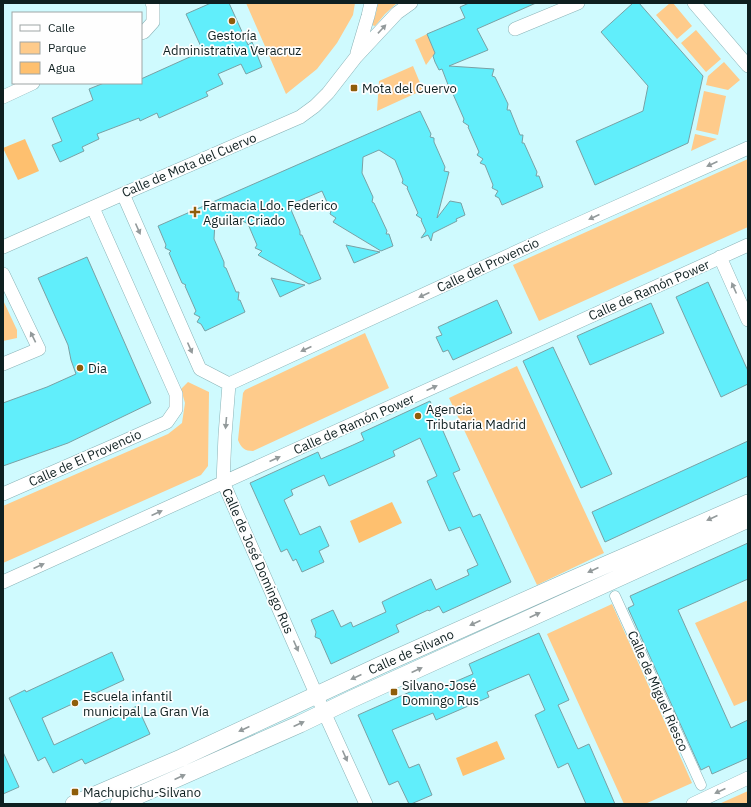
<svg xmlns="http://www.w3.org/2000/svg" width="751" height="807" viewBox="0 0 751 807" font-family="'IBM Plex Sans',sans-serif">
<rect width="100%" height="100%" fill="#cffafe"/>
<!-- green -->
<path fill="#fecb8b" d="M 246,3 L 355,3 L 353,15 L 337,43 L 317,69 L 286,94 Z
M 378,3 L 397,3 L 385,14 L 375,26 L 372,25 L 376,13 Z
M 670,3 L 673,3 L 692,26 L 677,39 L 656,15 Z
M 696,30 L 721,59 L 706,72 L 681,43 Z
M 427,34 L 435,53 L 426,65 L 415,40 Z
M 724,62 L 740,80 L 728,90 L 706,85 L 708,76 Z
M 413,66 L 423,90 L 377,111 L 379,81 Z
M 704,91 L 726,96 L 718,135 L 696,130 Z
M 695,134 L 717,139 L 691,151 Z
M 748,159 L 748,227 L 539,321 L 513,265 Z
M 3,300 L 17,330 L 17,338 L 3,341 Z
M 365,333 L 389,388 L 253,451 C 245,451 241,448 238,440 L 243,393 L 245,390 Z
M 517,366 L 604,553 L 537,585 L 449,398 Z
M 188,382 L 209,392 L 208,466 L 201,475 L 3,563 L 3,506 L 168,434 L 182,423 L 185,403 L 181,389 Z
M 748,600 L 748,700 L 734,706 L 695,623 Z
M 612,604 L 692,783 L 645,804 L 624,804 L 547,634 Z
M 748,791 L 748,804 L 719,804 Z"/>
<!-- water -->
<path fill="#fec06f" d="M 25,139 L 39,171 L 18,180 L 3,148 Z
M 392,502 L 402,523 L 359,543 L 350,521 Z
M 497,741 L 505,759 L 463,776 L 456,758 Z"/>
<!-- building -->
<path fill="#61eefb" stroke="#79a1a5" d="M 211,3 L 229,3 L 248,45 L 252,42 L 262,67 L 246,74 L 241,64 L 218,74 L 223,84 L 206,92 L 208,96 L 159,118 L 157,113 L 140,121 L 139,118 L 97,134 L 99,139 L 82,147 L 84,151 L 60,162 L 52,145 L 62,141 L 52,118 L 93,100 L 89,89 L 104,83 L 141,83 L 141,79 L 203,51 L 186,14 Z
M 469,3 L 536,3 L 477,29 L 488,50 L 449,66 L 494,69 L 492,76 L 495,77 L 508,104 L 507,110 L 510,110 L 520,135 L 523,135 L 522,143 L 524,143 L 537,172 L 536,176 L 539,176 L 543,187 L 502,205 L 499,198 L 495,196 L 498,191 L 492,188 L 493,185 L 485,165 L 480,163 L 483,159 L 477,155 L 479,152 L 468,127 L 469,126 L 463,122 L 464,119 L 453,94 L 454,93 L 450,90 L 442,69 L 439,70 L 435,62 L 433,56 L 435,53 L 427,34 L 465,18 L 460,7 Z
M 633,3 L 639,3 L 703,76 L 688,143 L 595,185 L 576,141 L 643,111 L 648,86 L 601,32 Z
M 420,111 L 431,134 L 430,137 L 434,138 L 434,142 L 445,167 L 444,171 L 449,172 L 437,218 L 450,201 L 461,203 L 465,215 L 456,219 L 457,221 L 433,233 L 431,241 L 428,235 L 421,238 L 426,231 L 421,220 L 422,219 L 416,215 L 418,213 L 407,188 L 408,187 L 402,183 L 403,180 L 395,160 L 379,150 L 363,157 L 362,173 L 373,197 L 372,202 L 374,203 L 387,231 L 386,234 L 389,234 L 393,246 L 381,251 L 333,222 L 336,218 L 330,214 L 331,211 L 322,191 L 289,205 L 300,231 L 300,235 L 302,235 L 321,279 L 309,284 L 258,255 L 262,251 L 255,248 L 257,245 L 248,224 L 232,215 L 215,222 L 214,239 L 224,262 L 224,267 L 226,268 L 236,292 L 239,292 L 238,300 L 240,300 L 245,312 L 205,331 L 201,324 L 197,322 L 200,317 L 194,314 L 196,311 L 185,286 L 186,285 L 182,283 L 169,253 L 171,251 L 165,248 L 166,245 L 158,226 Z
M 346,245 L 380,252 L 354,263 Z
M 87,257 L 151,403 L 68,443 L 3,466 L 3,403 L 47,387 L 76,374 L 71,360 L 68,345 L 38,278 Z
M 271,278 L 305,285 L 280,297 Z
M 708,282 L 748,371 L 748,384 L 721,397 L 676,297 Z
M 497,300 L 512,333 L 453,360 L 448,350 L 443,352 L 436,337 L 442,335 L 438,327 Z
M 651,303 L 664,333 L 590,365 L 577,336 Z
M 553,347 L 612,474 L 581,488 L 523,361 Z
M 430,401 L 460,470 L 453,473 L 473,517 L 480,514 L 511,582 L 443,613 L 439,606 L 429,611 L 428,610 L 396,625 L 399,632 L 331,664 L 320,639 L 315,637 L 316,632 L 311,620 L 333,610 L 341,627 L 351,622 L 353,627 L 386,612 L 382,602 L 392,597 L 431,579 L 436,590 L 469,575 L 467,570 L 478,565 L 460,527 L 449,531 L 427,481 L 437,476 L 420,438 L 393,451 L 395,456 L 329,486 L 324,475 L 291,490 L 293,495 L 284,500 L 300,535 L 320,526 L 329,546 L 319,551 L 324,562 L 302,572 L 296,559 L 293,561 L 287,549 L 281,552 L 250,483 L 318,452 L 321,459 L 353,445 L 364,440 L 361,433 Z
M 748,441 L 748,476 L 605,542 L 592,512 Z
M 748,543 L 748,579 L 678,610 L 731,728 L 748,720 L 748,758 L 712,774 L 709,766 L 701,770 L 628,608 L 634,605 L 630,596 Z
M 539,633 L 569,700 L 558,705 L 578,749 L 589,744 L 615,804 L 586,804 L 568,763 L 558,768 L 535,715 L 545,710 L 529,674 L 487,692 L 489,697 L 436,720 L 433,713 L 392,730 L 409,768 L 419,764 L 432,795 L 411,804 L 409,804 L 398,781 L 389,785 L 358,715 L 428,684 L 431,692 L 473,674 L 469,664 Z
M 112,652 L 124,680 L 42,718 L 54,745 L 137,706 L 150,734 L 85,764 L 82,759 L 53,773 L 45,757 L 38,761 L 9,698 L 25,690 L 26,692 Z
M 3,752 L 19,787 L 3,794 Z"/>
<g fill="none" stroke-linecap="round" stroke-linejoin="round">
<defs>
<path id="pedestrian" d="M 615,596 L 701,785"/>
<path id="minor" d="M 694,3 L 748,66
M 515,29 L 578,3
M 141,33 L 144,32 L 153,22 L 153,5 L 152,3
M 357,53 L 368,16 L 371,3
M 3,97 L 33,83
M 123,194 L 200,369 L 229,384
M 3,247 L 123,194 L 300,117 L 315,106 L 328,93 L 356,57 L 397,13 L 411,3
M 720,257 L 748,320
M 3,274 L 39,349 L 3,364
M 229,384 L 551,236 L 748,148
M 229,384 L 225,435 L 223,482 L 324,712 L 366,804
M 3,494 L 120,443 L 167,422 L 176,409 L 176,394 L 93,208
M 3,582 L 748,245
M 693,804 L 748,778"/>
<path id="tertiary" d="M 74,804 L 181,758 L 381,665 L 571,580 L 748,503
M 119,804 L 300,724 L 352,699 L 748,519"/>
</defs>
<!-- pedestrian casing -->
<use href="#pedestrian" stroke="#8ab3b7" stroke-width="11"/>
<!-- minor casing -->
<use href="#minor" stroke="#8ab3b7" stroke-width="14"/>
<!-- tertiary casing -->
<use href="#tertiary" stroke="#8ab3b7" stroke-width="18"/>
<!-- pedestrian -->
<use href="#pedestrian" stroke="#fff" stroke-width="10"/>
<!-- minor -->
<use href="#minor" stroke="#fff" stroke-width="13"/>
<!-- tertiary -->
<use href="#tertiary" stroke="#fff" stroke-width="17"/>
</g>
<!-- one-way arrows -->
<defs><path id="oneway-solid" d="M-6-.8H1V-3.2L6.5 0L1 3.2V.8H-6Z"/></defs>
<g fill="#939a9b">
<use href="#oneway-solid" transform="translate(382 29) rotate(-47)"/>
<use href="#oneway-solid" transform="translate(712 164) rotate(156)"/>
<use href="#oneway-solid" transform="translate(594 217) rotate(156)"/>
<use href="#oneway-solid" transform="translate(138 229) rotate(66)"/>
<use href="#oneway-solid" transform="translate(734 288) rotate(-114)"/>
<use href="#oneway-solid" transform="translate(424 295) rotate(155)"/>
<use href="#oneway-solid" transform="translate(33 337) rotate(-116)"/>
<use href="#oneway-solid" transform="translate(190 348) rotate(66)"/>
<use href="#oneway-solid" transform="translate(306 349) rotate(155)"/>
<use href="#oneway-solid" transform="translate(432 388) rotate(-24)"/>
<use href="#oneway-solid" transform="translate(226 423) rotate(95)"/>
<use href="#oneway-solid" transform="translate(275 459) rotate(-24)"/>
<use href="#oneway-solid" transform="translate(157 513) rotate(-24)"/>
<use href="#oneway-solid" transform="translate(712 518) rotate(156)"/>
<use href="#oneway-solid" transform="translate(39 566) rotate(-24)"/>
<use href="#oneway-solid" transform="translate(593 570) rotate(156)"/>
<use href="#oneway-solid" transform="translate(535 615) rotate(-25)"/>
<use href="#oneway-solid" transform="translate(475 623) rotate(156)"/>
<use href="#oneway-solid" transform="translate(296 646) rotate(66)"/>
<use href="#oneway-solid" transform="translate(417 670) rotate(-25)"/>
<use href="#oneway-solid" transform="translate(356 677) rotate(155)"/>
<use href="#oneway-solid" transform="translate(299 724) rotate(-25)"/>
<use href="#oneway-solid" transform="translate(244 729) rotate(155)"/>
<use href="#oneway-solid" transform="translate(345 756) rotate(66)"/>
<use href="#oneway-solid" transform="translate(180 777) rotate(-24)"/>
<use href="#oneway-solid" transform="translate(720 791) rotate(155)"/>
</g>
<!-- markers -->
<g fill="#8f5d0a" stroke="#fefefe" stroke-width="1.5">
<circle cx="232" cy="21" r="4"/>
<rect x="350" y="84" width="8" height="8" rx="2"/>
<path d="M193 206h4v4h4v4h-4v4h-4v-4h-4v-4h4z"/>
<circle cx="80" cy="368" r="4"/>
<circle cx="418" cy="416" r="4"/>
<rect x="390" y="688" width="8" height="8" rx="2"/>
<circle cx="75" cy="703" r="4"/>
<rect x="71" y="788" width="8" height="8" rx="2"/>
</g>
<g text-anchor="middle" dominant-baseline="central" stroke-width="3.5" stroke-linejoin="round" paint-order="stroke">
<!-- poi labels -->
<g font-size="13" fill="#0e1f20" stroke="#fefefe" text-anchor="start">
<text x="232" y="35" text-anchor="middle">Gestoría<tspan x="232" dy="15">Administrativa Veracruz</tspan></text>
<text x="362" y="88">Mota del Cuervo</text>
<text x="203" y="205">Farmacia Ldo. Federico<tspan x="203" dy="15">Aguilar Criado</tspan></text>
<text x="88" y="368">Dia</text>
<text x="426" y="409">Agencia<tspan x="426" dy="15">Tributaria Madrid</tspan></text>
<text x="402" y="685">Silvano-José<tspan x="402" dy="15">Domingo Rus</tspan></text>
<text x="83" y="696">Escuela infantil<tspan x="83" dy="15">municipal La Gran Vía</tspan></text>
<text x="83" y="792">Machupichu-Silvano</text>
</g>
<!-- street labels -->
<g font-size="13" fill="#0e1f20" stroke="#fefefe">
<text transform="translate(189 165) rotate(-23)">Calle de Mota del Cuervo</text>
<text transform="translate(488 265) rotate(-25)">Calle del Provencio</text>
<text transform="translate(649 290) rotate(-24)">Calle de Ramón Power</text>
<text transform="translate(354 424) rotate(-24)">Calle de Ramón Power</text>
<text transform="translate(85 458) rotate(-24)">Calle de El Provencio</text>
<text transform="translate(258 561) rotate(66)">Calle de José Domingo Rus</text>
<text transform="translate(411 652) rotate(-24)">Calle de Silvano</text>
<text transform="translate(658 691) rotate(66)">Calle de Miguel Riesco</text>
</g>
</g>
<!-- border -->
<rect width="751" height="807" fill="none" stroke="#0e1f20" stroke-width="8"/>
<!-- legend -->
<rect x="12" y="12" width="130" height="72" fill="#fefefe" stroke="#9ea5a5"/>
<rect x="20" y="25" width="20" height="6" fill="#ffffff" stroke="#9ea5a5"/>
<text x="48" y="32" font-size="12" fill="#0e1f20">Calle</text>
<rect x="20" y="42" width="20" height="12" fill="#fecb8b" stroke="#9ea5a5"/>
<text x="48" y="52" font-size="12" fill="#0e1f20">Parque</text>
<rect x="20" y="62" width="20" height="12" fill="#fec06f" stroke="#9ea5a5"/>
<text x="48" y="72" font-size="12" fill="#0e1f20">Agua</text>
</svg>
